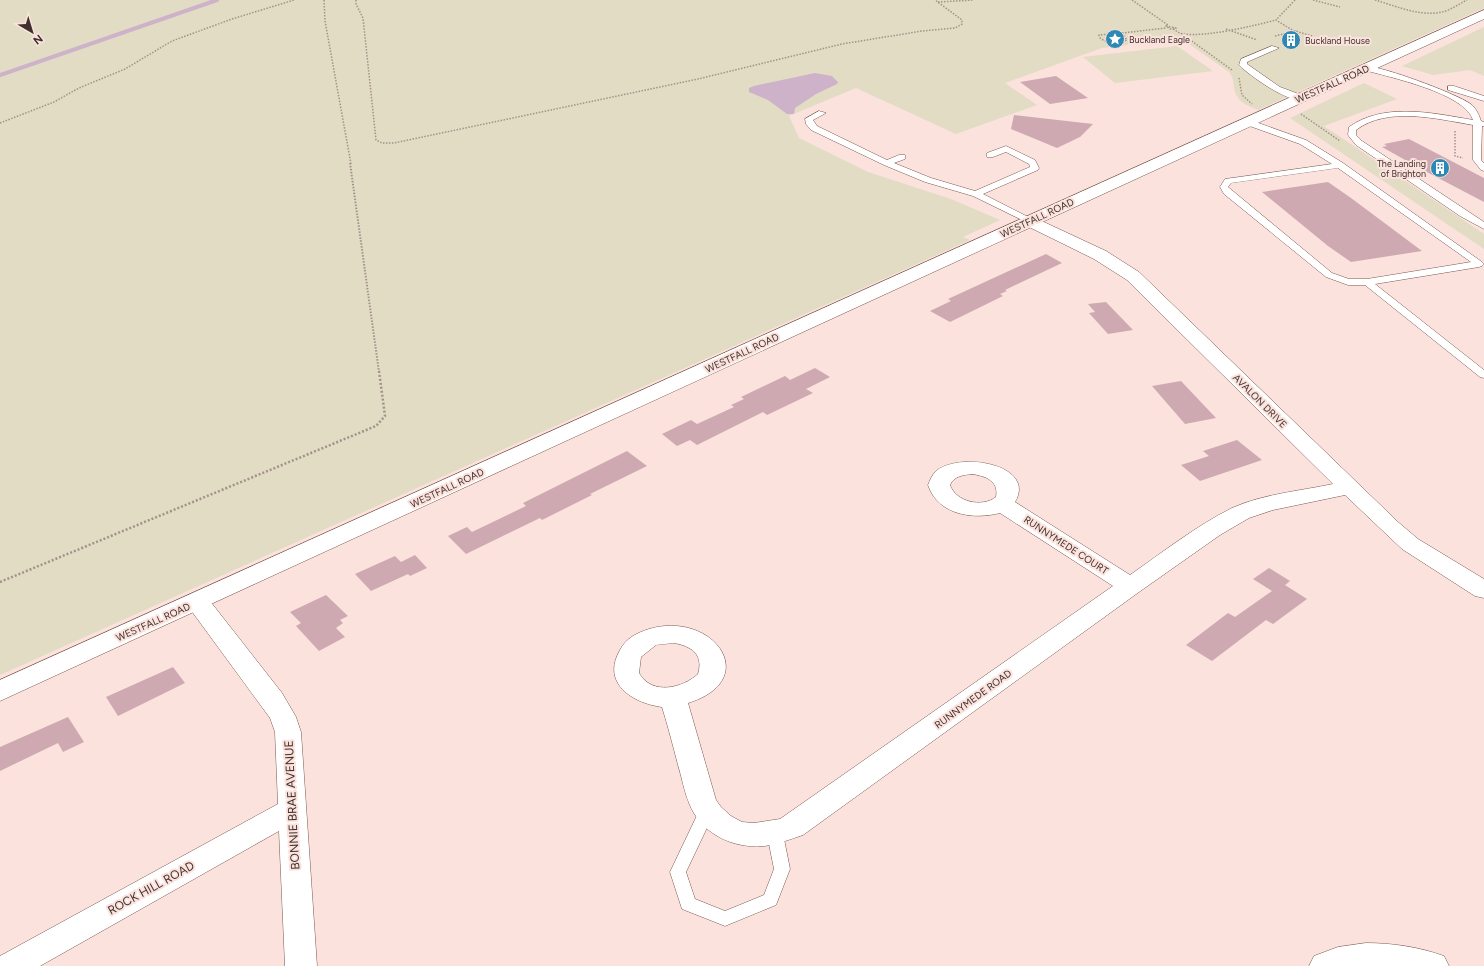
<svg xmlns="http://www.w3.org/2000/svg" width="1484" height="966" viewBox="0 0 1484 966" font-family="Figtree,sans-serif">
<rect width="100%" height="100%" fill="#fbe2dc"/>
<!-- green -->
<path fill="#e1dcc3" d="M 0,0 L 1484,0 L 1484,8 L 1258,110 C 1251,107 1240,103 1237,96 C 1232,88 1236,81 1229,72 L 1182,39 L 1102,48 L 1005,83 L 1037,105 L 956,134 L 856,88 L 789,116 L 799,138 L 868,172 L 951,199 L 1000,220 L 963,237 L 970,240 L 0,675 Z
M 1484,27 L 1484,76 L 1470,70 L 1433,75 L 1402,66 Z
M 1177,46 L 1213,71 L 1115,83 L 1083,57 Z
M 1364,83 L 1397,99 L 1324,126 L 1484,234 L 1484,249 L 1290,118 Z"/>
<!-- water -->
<path fill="#cdb2c9" d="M 815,73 L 832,76 L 838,82 L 837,84 L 816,94 L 795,108 L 794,114 L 787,114 L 768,100 L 749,92 L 749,88 L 754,86 Z"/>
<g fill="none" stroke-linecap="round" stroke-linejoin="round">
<!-- stream -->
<path stroke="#cdb2c9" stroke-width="4" d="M 0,75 L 217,0"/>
</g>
<!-- building -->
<path fill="#cea9b2" d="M 1056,76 L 1088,98 L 1050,104 L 1020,82 Z
M 1014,115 L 1093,124 L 1080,137 L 1057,148 L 1011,129 Z
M 1409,139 L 1484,178 L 1484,202 L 1423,170 L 1382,147 L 1387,146 L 1384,144 Z
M 1328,182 L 1351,198 L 1422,251 L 1351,262 L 1328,246 L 1262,192 Z
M 1046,254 L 1062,263 L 1005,290 L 1007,291 L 1000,294 L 1003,296 L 950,322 L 930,311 L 951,301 L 948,299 Z
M 1106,302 L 1133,330 L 1108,334 L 1089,313 L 1095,312 L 1088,304 Z
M 815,368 L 830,377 L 806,389 L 813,393 L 767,415 L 763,412 L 697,445 L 690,440 L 677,446 L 662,434 L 691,420 L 697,424 L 734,407 L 731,405 L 744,399 L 741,397 L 785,376 L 790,380 Z
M 1181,381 L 1216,418 L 1185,424 L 1152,386 Z
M 1237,440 L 1262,460 L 1200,481 L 1181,465 L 1209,456 L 1203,451 Z
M 627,451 L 647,466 L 590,494 L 592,495 L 542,520 L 540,518 L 466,554 L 448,536 L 467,527 L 472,532 L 526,506 L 523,503 Z
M 415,555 L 427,568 L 410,576 L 408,574 L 371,591 L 355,574 L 395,556 L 401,562 Z
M 1269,568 L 1290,581 L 1285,585 L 1307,599 L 1273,624 L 1266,620 L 1212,661 L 1186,645 L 1228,613 L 1235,617 L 1272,591 L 1253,579 Z
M 326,595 L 348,616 L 340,620 L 343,623 L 336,628 L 345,637 L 319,651 L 296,626 L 301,623 L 290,612 Z
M 173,667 L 185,683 L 118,716 L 106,697 Z
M 68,717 L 84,742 L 63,752 L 58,743 L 0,771 L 0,747 Z"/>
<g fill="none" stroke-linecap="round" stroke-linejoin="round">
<defs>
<path id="service" d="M 1272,46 L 1279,48 L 1247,62 L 1247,64 L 1280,87 L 1304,96 L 1304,100 C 1288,103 1250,76 1239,65 L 1241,59 Z
M 1364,66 C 1377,64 1461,95 1472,105 C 1477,110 1479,115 1481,121 L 1484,122 L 1484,126 L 1482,126 L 1481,160 L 1484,163 L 1484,171 L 1481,170 L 1473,160 L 1473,125 C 1437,119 1388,106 1356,130 L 1356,135 L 1362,141 L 1484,222 L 1484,229 L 1460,216 L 1356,145 L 1348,135 L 1349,127 C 1384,102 1433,113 1473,120 C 1465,93 1389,77 1364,70 Z
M 1448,86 L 1454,86 L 1484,96 L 1484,101 L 1448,90 Z
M 819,111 L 826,113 L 813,120 L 817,126 L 887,160 L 899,155 L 905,155 L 905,159 L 894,163 L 931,178 L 975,191 L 1030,167 L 1029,164 L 1006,152 L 993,157 L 987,157 L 987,153 L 1006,146 L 1035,160 L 1039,168 L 1038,170 L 983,194 L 1036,221 L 1031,224 L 1028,223 L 973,196 L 925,182 L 884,165 L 811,130 L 806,124 L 805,119 Z
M 1244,120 L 1250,120 L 1306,140 L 1343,163 L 1482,262 L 1484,264 L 1482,266 L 1479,267 L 1375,284 L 1484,370 L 1484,378 L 1480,377 L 1365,285 L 1348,285 L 1326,277 L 1224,194 L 1220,187 L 1225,179 L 1332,164 L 1300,144 L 1244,124 ZM 1338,168 L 1471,262 L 1367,279 L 1349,279 L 1332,273 L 1228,187 L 1231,183 Z
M 707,805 L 713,807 L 715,811 L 686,872 L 695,899 L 725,911 L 764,895 L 774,869 L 767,834 L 769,829 L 775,828 L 781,829 L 783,834 L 790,869 L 776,905 L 725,926 L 682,909 L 670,872 L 701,807 Z"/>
<path id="minor" d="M 1031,216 L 1106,251 L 1139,272 L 1398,522 L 1418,539 L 1484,579 L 1484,598 L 1475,596 L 1402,549 L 1345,495 L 1273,510 L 1249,518 L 1220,535 L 1139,592 L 803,835 C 791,839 778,844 765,846 C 733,849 701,834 689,803 C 684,791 682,778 678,765 C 673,746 668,726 662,707 C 632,703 601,683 620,650 C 626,638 637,633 649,629 C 714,610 763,680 688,703 L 716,800 L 721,807 L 731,816 L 742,822 L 754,823 L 780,819 L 1113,586 L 1000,513 C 973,520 938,515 928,485 C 930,480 932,475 936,471 C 961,451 1037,465 1015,502 L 1130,575 C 1163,552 1196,526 1232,508 C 1263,494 1300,491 1333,484 L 1127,280 L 1094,259 L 1025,225 L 1023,221 L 1025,217 ZM 972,474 C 986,476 999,481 996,497 C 982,508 956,502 950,485 C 954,476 963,475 972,474 ZM 674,643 C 691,646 704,654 698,674 C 683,688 652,696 639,673 L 641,657 L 656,645 Z
M 197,594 L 206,596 L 282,693 L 296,717 L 301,732 L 317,966 L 285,966 L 279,831 L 40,966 L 0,966 L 0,956 L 278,804 L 275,732 L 270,718 L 185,602 L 188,596 Z
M 1366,943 C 1392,943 1419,947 1444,956 L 1449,966 L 1309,966 L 1314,956 L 1338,947 Z"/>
<path id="tertiary" d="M 1484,10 L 1484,19 L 0,701 L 0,680 Z"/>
</defs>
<!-- service casing -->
<use href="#service" stroke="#7a584f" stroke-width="1"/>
<!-- minor casing -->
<use href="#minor" stroke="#7a584f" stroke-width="1"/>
<!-- tertiary casing -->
<use href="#tertiary" stroke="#7a584f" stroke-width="1"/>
<!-- path-far2 -->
<path stroke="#a5908b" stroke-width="1.5" stroke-dasharray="1.5 1.5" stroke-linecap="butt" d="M 324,0 L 325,21 L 351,164
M 356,0 L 356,4 L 363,18 L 376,140 L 382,143 L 394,143 L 698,79 L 842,44 L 922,31 L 955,28 L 962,24 L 962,20 L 935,0
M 1132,0 L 1168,25
M 1295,0 L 1276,20 L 1292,30 L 1312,36
M 1313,0 L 1340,7
M 1375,0 C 1396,6 1420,17 1442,12 C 1451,10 1459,4 1467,0
M 938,2 L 974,0
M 1166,26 L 1176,28 L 1170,29 Z
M 1173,29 C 1177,31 1180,34 1184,34 C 1207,37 1253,26 1276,20
M 1226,29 L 1257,40
M 1122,33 L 1127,40 C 1118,44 1108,44 1100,38 L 1099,35 Z
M 1122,33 L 1166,28
M 1182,34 L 1232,70
M 1275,36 L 1296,31
M 1239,78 L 1242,95 L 1252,104
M 1301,114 L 1340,141
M 0,123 L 54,102 L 79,88 L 125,69 L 172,41 L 232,19 L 294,0
M 1455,131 L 1455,156 L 1463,158"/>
<!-- path-far1 -->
<path stroke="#a5908b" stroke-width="2" stroke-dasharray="1.5 1.5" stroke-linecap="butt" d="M 350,163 L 379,372"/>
<!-- path -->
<path stroke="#a5908b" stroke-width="2.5" stroke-dasharray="2 2" stroke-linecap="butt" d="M 0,582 L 376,426 L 385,416 L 379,371"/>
<!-- service -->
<use href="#service" fill="#fff" fill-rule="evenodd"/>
<!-- minor -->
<use href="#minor" fill="#fff" fill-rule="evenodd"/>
<!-- tertiary -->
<use href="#tertiary" fill="#fff" fill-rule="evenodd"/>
</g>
<!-- icons -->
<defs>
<symbol id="sight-disc" viewBox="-11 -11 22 22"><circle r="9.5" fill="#2d88b5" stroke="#fbe2dc"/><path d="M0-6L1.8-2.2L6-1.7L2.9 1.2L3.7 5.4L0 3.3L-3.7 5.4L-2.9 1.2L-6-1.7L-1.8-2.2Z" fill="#fff"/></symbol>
<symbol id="building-disc" viewBox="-11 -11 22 22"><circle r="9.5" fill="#2d88b5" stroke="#fbe2dc"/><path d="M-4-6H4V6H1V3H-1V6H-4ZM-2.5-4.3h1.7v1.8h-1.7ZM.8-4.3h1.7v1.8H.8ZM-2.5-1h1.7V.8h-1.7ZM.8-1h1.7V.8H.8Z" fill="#fff"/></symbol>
</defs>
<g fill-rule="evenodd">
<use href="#sight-disc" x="1104" y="28" width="22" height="22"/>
<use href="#building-disc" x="1280" y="29" width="22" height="22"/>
<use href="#building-disc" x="1429" y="157" width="22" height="22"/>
</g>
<g text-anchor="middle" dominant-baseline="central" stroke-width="4" stroke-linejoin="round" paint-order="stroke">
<!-- far-poi labels -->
<g font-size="9" fill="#40302d" stroke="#fbe2dc" text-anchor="start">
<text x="1129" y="39">Buckland Eagle</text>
<text x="1305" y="40">Buckland House</text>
<text x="1426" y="163" text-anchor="end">The Landing<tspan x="1426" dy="10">of Brighton</tspan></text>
</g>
<!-- street labels -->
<g font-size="10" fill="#40302d" stroke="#fbe2dc">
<text transform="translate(1332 84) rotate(-24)">WESTFALL ROAD</text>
<text transform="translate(1037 218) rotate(-25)">WESTFALL ROAD</text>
<text transform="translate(742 353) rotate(-25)">WESTFALL ROAD</text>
<text transform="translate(1260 401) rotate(45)">AVALON DRIVE</text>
<text transform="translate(447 488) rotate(-25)">WESTFALL ROAD</text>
<text transform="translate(1066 545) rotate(33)">RUNNYMEDE COURT</text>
<text transform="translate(153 622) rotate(-24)">WESTFALL ROAD</text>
<text transform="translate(973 699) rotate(-36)">RUNNYMEDE ROAD</text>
</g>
<!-- near-street labels -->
<g font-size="12" fill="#40302d" stroke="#fbe2dc">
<text transform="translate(292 805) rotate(-93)">BONNIE BRAE AVENUE</text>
<text transform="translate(151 888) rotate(-29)">ROCK HILL ROAD</text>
</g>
</g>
<!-- north arrow -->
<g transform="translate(32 32) rotate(142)" stroke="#fbe2dc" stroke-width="3" paint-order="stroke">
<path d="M0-3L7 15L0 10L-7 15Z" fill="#40302d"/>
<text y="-6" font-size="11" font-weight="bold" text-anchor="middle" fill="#40302d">N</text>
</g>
</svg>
